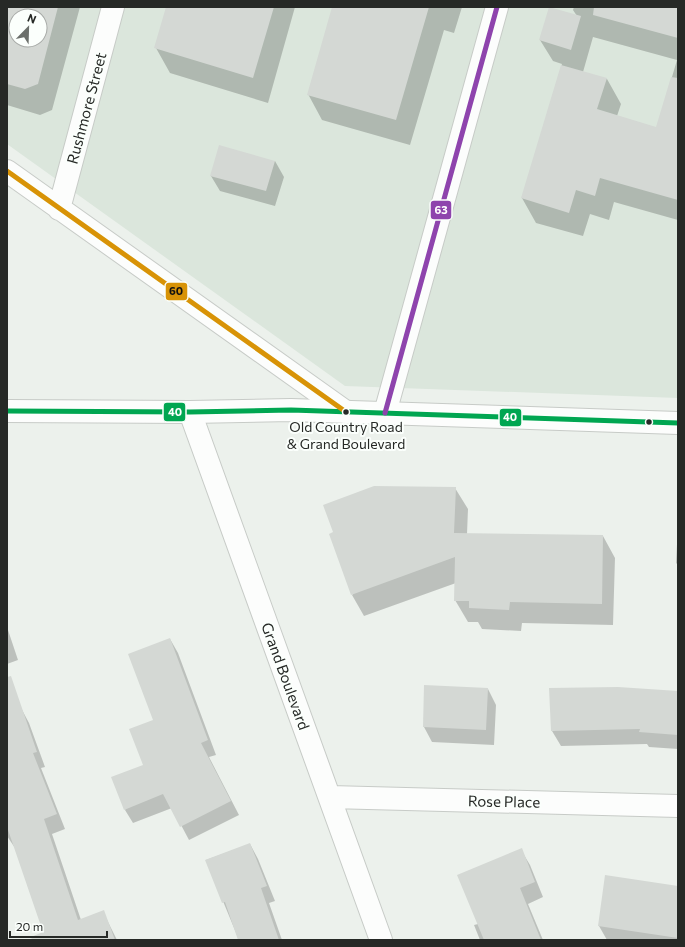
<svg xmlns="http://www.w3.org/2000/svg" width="685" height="947" viewBox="0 0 685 947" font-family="Commissioner,sans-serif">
<rect width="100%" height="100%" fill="#ecf1ec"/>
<!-- built -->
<path fill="#dbe6dc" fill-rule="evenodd" d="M 7,7 L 678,7 L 678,398 L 345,386 L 7,144 ZM 16,16 L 40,16 L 40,40 L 16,40 Z"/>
<!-- shadow -->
<path fill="#0003" fill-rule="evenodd" d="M 7,7 L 80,7 L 52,110 L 40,115 L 7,105 ZM 16,16 L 40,16 L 40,40 L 16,40 Z
M 167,7 L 295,7 L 268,103 L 170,73 L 156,48 Z
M 333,7 L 462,7 L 454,33 L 444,30 L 410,145 L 322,120 L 308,94 Z
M 574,7 L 678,7 L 678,220 L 614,202 L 609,220 L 590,214 L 583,236 L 536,223 L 522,198 L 562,64 L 553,61 L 540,40 L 577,16 L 573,10 ZM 593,37 L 677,60 L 657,128 L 617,116 L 621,104 L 607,79 L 583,72 Z
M 275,161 L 284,177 L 275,206 L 220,191 L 211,176 Z
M 455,488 L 468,509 L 467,534 L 603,536 L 615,558 L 613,625 L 522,623 L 521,631 L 482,629 L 478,622 L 468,622 L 455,600 L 456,583 L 364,616 L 352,595 Z
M 678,525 L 678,565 L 676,563 Z
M 7,627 L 18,660 L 7,664 Z
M 170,639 L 178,653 L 216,755 L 209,757 L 239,815 L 189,840 L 172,808 L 133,823 L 125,810 L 145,765 Z
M 488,689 L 496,705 L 494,745 L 432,742 L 424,727 Z
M 678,692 L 678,749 L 649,747 L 647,744 L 561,746 L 552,731 Z
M 21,708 L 29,723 L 45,767 L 41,768 L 65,829 L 52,834 L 81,920 L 103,912 L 117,940 L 40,940 L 44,933 L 15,848 L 7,836 L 7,712 Z
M 250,844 L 258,859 L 275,901 L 269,903 L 282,940 L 239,940 L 206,860 Z
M 521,850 L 530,865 L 543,897 L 528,904 L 543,940 L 480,940 L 474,925 L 478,924 Z
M 678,887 L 678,940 L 607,940 L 599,926 Z"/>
<!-- building -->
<path fill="#d4d8d4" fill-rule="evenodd" d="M 7,7 L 58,7 L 38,84 L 25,89 L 7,84 ZM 16,16 L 40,16 L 40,40 L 16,40 Z
M 166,7 L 274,7 L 253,78 L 154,48 Z
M 332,7 L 429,7 L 396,120 L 307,95 Z
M 549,7 L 581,16 L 571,50 L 539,40 Z
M 594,7 L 678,7 L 678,38 L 593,15 Z
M 561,65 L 607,78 L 597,109 L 656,127 L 671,77 L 678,78 L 678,200 L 600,178 L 595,196 L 576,190 L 569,213 L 521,198 Z
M 219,145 L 275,161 L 266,191 L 210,176 Z
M 374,486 L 456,487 L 454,533 L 603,535 L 602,604 L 510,602 L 509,610 L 469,608 L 469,601 L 454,601 L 455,557 L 351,595 L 329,534 L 333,532 L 323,505 Z
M 170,638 L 208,740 L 201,743 L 231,801 L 180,827 L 163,794 L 124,810 L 111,777 L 143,765 L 129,729 L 153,720 L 128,654 Z
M 11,676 L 37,752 L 33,753 L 57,814 L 44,819 L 78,920 L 104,910 L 115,940 L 32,940 L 31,937 L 43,932 L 7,827 L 7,677 Z
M 424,685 L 488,688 L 486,730 L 423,727 Z
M 618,687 L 678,691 L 678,735 L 639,732 L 640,729 L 551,731 L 549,688 Z
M 250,843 L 267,886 L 261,888 L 279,940 L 238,940 L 225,902 L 222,903 L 205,860 Z
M 522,848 L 535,882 L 520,888 L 541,940 L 484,940 L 457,875 Z
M 605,875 L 678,886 L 678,938 L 598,926 Z"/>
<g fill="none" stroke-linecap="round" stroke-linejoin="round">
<defs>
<path id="minor" d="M 7,171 L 346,412
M 59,209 L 113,7
M 190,412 L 381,940
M 385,413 L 497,7
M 330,797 L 678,806"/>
<path id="major" d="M 7,411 L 190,412 L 291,410 L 678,423"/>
</defs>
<!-- minor casing -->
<use href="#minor" stroke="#c7cbc7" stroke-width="24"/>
<!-- major casing -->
<use href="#major" stroke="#c7cbc7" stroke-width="24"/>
<!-- minor -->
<use href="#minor" stroke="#fcfdfc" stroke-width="22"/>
<!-- major -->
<use href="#major" stroke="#fcfdfc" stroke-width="22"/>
<defs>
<path id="bus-1" d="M 7,411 L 190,412 L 291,410 L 678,423"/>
<path id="bus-2" d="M 7,171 L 346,412"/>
<path id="bus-3" d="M 385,413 L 497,7"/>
</defs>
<!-- bus-1 casing -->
<use href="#bus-1" stroke="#fbfffc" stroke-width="8"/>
<!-- bus-2 casing -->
<use href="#bus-2" stroke="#fbfffc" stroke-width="8"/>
<!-- bus-3 casing -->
<use href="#bus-3" stroke="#fbfffc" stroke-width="8"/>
<!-- bus-1 -->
<use href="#bus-1" stroke="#00a651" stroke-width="5"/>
<!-- bus-2 -->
<use href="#bus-2" stroke="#d89306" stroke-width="5"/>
<!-- bus-3 -->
<use href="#bus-3" stroke="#8e44ad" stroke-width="5"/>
</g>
<!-- markers -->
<g fill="#262926" stroke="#fbfffc" stroke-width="1.5">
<circle cx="346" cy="412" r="3.5"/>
<circle cx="649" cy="422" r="3.5"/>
</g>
<g text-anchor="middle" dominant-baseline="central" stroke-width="4" stroke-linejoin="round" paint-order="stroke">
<!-- bus labels -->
<g font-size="14" fill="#262926" stroke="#fbfffc">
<text x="346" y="426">Old Country Road<tspan x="346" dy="17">&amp; Grand Boulevard</tspan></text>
</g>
<!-- street labels -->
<g font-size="15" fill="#262926" stroke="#fbfffc">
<text transform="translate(86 108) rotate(-75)">Rushmore Street</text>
<text transform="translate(286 676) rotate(70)">Grand Boulevard</text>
<text transform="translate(504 801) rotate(1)">Rose Place</text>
</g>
</g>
<g stroke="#fbfffc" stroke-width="1.5">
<rect x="430" y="200" width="22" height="20" rx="4" fill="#8e44ad"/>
<rect x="165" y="282" width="23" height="19" rx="4" fill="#d89306"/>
<rect x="163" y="402" width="23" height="20" rx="4" fill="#00a651"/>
<rect x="499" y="408" width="23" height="19" rx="4" fill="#00a651"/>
</g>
<g font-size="11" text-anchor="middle" font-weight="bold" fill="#fff">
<text x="441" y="214">63</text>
<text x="175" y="416">40</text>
<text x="510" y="421">40</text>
</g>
<g font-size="11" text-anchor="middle" font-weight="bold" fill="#111">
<text x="176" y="295">60</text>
</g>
<!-- border -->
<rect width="685" height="947" fill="none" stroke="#262926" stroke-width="16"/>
<!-- north arrow -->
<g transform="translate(28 28) rotate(23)"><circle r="19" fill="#fbfffc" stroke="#a6a9a6"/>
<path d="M0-3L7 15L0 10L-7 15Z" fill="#6b6f6b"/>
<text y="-6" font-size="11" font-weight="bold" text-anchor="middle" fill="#262926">N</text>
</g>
<!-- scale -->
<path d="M10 931v6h97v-6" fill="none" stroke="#262926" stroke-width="2"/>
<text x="16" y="931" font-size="12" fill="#262926" stroke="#fbfffc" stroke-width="3" paint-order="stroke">20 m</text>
</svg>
